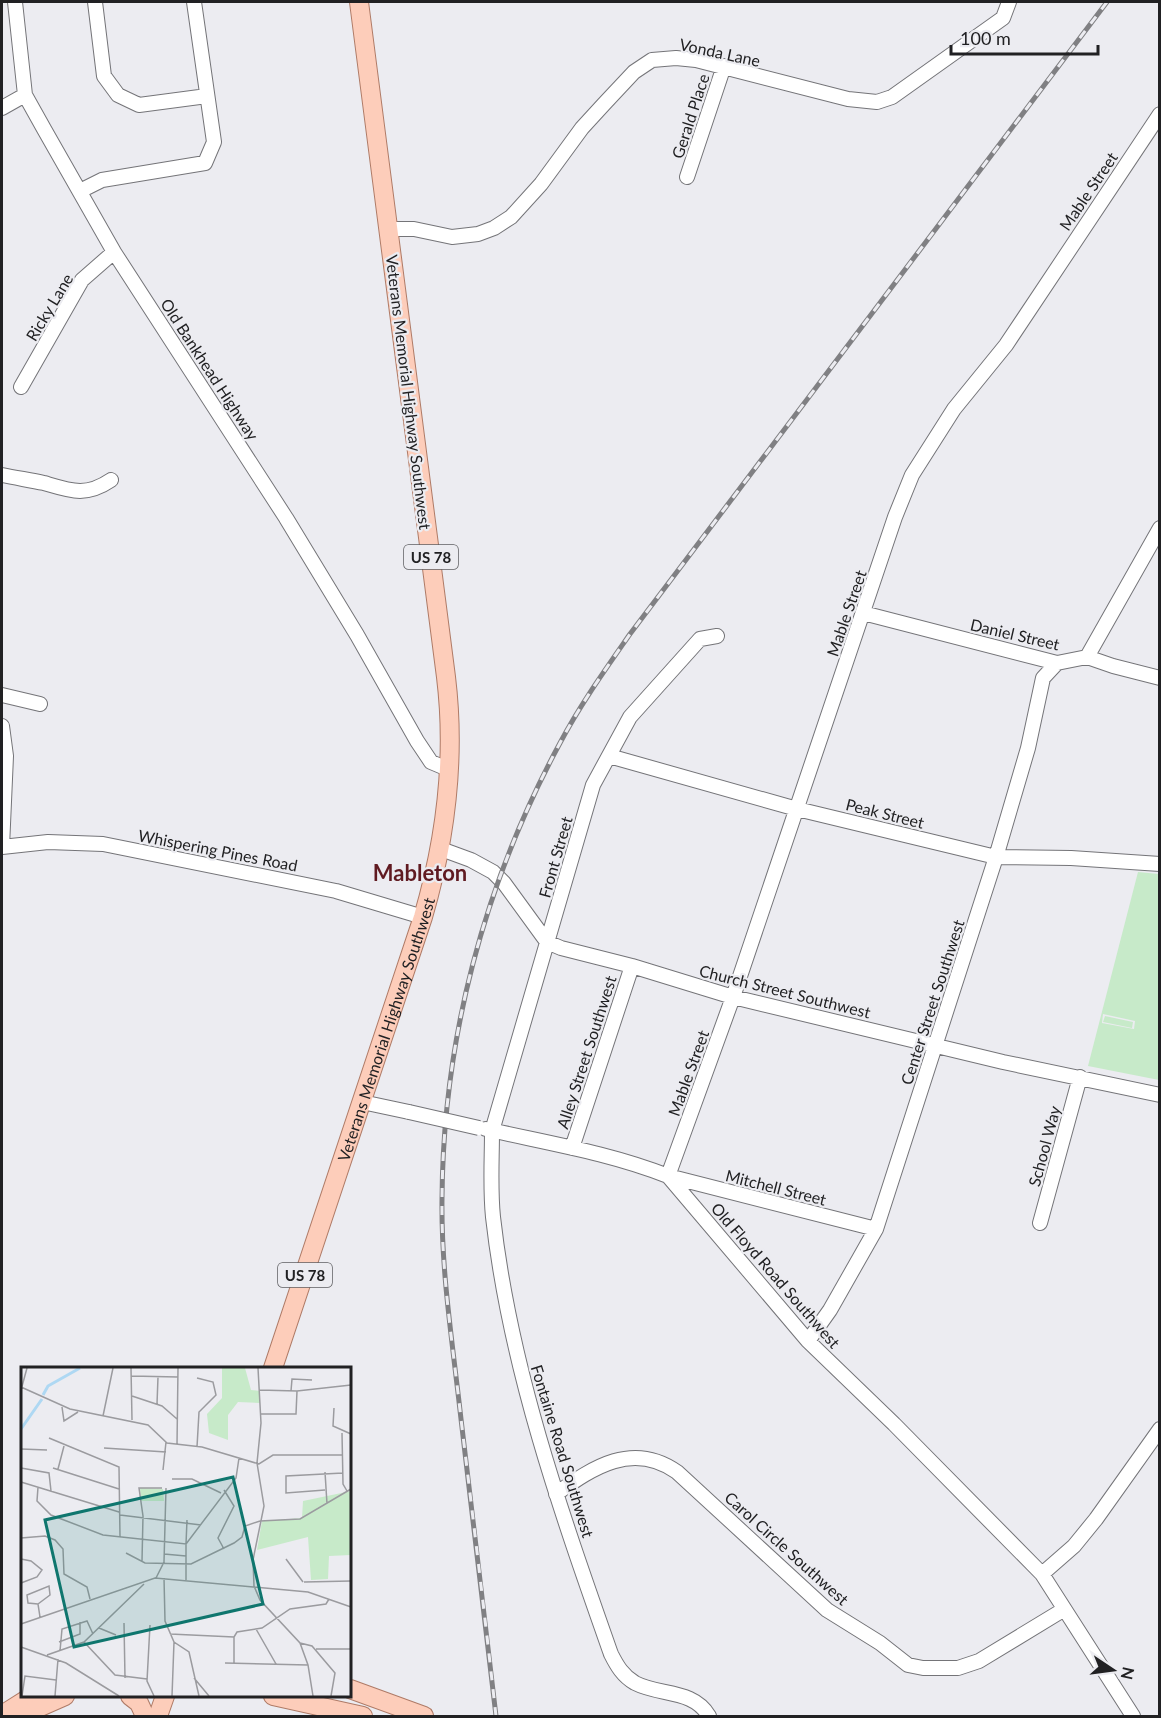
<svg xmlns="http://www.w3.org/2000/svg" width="1161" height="1718" viewBox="0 0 1161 1718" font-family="Lato,sans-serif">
<rect width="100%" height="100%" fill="#ececf1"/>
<!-- green -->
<path fill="#c7eac9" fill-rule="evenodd" d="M 1138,872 L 1159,874 L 1159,1080 L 1088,1066 ZM 1103,1014 L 1135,1021 L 1134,1029 L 1102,1023 Z
M 1105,1016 L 1133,1022 L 1132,1028 L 1103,1022 Z"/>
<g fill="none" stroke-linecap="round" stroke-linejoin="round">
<defs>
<path id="minor" d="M 15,2 L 25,95 L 44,129 L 114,252 L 286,518 L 357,635 L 417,741 L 431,762 L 450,770
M 95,2 L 104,76 L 118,95 L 139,105 L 207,96
M 2,108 L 25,95
M 687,177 L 724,66
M 80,191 L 102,180 L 205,163 L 214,142 L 194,2
M 388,229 L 414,229 L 452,237 L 478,234 L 494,228 L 511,217 L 541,184 L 582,128 L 604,104 L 634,72 L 652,60 L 676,58 L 696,60 L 848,99 L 877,102 L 892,97 L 1003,18 L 1009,2
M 21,387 L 82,280 L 114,252
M 2,475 C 16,478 30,480 44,483 C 71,491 86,497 111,480
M 863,613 L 1057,663 L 1087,657 L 1113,666 L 1160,678
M 1087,657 L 1160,528
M 2,695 L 40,704
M 2,726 L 6,756 L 2,847
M 609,756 L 797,809 L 996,857 L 1071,858 L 1160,864
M 2,847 L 48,842 L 103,844 L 336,891 L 423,917
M 441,849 L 471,860 L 493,872 L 504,883 L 547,942 L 561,948 L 632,966 L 733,997 L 1003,1062 L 1160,1095
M 362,1102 L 409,1112
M 486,1129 C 547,1143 610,1153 668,1176 L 808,1341 L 894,1424 L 1042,1574 L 1133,1716
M 572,1148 L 632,966
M 1040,1223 L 1080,1077
M 876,1229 L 668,1176 L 733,997 L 895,517 L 912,475 L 954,409 L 1006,345 L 1160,114
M 808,1341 L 830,1310 L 876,1229 L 996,857 L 1028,748 L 1043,678 L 1057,663
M 556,1494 C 593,1467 633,1441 677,1472 L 827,1610 L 880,1643 L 908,1665 L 923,1668 L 958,1668 L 979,1661 L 1063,1610
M 1042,1574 L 1074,1546 L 1096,1519 L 1160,1429
M 709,1716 C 693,1689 660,1696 635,1683 C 623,1676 617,1666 611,1654 C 561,1512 510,1368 493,1217 C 490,1188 492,1159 492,1131 L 593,785 L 630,717 L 700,639 L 717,636"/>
<g id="major">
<path id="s1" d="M 273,1368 L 423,917 C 446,838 456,759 446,677 L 359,2"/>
<path d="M 350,1689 L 424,1716"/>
<path d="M 130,1696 L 139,1703 L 145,1716"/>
<path d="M 273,1696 L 363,1716"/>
<path d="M 2,1715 L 32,1696"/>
<path d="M 25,1716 L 40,1707 L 65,1696"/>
<path d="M 158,1716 L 165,1696"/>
</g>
</defs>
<!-- minor casing -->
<use href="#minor" stroke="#747478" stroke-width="16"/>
<!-- major casing -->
<use href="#major" stroke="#af7b67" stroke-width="20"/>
<!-- minor -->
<use href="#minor" stroke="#fff" stroke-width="14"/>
<!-- major -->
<use href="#major" stroke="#fdcdba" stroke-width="18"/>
<defs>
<path id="rail" d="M 496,1716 C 485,1617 473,1518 461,1419 C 453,1346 441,1272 442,1199 C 443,1039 484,884 560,743 C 580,705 605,670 630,634 L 1107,2"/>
</defs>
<!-- rail casing -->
<use href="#rail" stroke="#808083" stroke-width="5"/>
<!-- rail -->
<use href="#rail" stroke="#ececf1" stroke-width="3" stroke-dasharray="9" stroke-linecap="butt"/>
<defs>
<path id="minor-bridge" d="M 409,1112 L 479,1128"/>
</defs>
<!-- minor-bridge casing -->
<use href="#minor-bridge" stroke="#747478" stroke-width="16" stroke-linecap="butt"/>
<!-- minor-bridge -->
<use href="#minor-bridge" stroke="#fff" stroke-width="14"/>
</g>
<g text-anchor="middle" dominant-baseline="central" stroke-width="4.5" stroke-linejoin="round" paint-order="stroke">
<!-- shield labels -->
<g fill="#ececf1" stroke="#5e5e61" stroke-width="1.5">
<rect x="404" y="545" width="54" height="24" rx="4.5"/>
<rect x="278" y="1263" width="54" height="24" rx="4.5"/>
</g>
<g font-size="15" font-weight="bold" fill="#212123">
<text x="431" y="557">US 78</text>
<text x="305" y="1275">US 78</text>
</g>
<!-- street labels -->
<g font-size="16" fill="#212123" stroke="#ececf1">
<text transform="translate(720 52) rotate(12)">Vonda Lane</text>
<text transform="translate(690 116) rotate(-72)">Gerald Place</text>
<text transform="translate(1088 191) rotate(-56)">Mable Street</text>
<text transform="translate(49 307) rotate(-59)">Ricky Lane</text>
<text transform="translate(210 369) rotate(57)">Old Bankhead Highway</text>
<text transform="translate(409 392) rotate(83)">Veterans Memorial Highway Southwest</text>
<text transform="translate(846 613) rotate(-71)">Mable Street</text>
<text transform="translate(1015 634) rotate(13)">Daniel Street</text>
<text transform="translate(885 813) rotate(14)">Peak Street</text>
<text transform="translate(218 850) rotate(11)">Whispering Pines Road</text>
<text transform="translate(555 857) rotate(-74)">Front Street</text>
<text transform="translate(785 991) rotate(14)">Church Street Southwest</text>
<text transform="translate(932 1002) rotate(-72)">Center Street Southwest</text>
<text stroke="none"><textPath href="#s1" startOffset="357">Veterans Memorial Highway Southwest</textPath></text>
<text transform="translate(586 1052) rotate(-72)">Alley Street Southwest</text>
<text transform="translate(688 1073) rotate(-70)">Mable Street</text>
<text transform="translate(1044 1146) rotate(-75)">School Way</text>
<text transform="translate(776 1187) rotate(14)">Mitchell Street</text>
<text transform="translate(776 1275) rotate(49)">Old Floyd Road Southwest</text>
<text transform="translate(563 1451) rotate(73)">Fontaine Road Southwest</text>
<text transform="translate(787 1548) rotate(42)">Carol Circle Southwest</text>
</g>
<!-- district labels -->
<g font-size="22" font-weight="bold" fill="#601a21" stroke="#ececf1">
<text x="420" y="872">Mableton</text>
</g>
</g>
<!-- overview -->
<g transform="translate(21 1367)">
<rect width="330" height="330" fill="#ececf1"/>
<path d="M 201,1 L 224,1 L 230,23 L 239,24 L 239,36 L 217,35 L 207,48 L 207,73 L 188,66 L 186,47 L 201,31 ZM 119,121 L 142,122 L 143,134 L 120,134 ZM 330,124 L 330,188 L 308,189 L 307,212 L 290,213 L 287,170 L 236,183 L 241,154 L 281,151 L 282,134 Z" fill="#c7eac9"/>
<path fill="none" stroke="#aed8f3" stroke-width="3" d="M 22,28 L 27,19 L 59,1M 0,62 L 21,32"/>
<path fill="none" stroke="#9b9b9f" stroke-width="1.5" d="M 110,1 L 111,53M 237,1 L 240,56 L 236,96 L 243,139 L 232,193 L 233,219 L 239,233 L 279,276 L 287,298 L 292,329M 110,9 L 157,10M 176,11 L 192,15 L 195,28 L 178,45 L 176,80M 0,20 L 49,42 L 127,58 L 146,76 L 181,80 L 238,97 L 252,88 L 322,88M 0,23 L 6,1M 238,23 L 276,24 L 330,18M 270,24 L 271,12 L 291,13M 111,29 L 141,39 L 156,52M 136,37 L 137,10M 41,40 L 43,54 L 57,45M 313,41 L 312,59 L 330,67M 240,47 L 275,47 L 276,24M 82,49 L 92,1M 321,66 L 322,117 L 326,124M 28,71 L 98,100 L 99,170M 156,78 L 157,1M 83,81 L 145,85M 0,82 L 26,83M 0,101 L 28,106 L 30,124M 32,101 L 98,122M 37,102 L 43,79M 142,103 L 145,75M 304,105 L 306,137M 151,112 L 171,112 L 200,126M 0,115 L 98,145M 17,120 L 16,134 L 30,148 L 82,168 L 165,177 L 166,153M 203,123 L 213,139 L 197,171 L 203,182M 304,123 L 265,126 L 265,109 L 322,106M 99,148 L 180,158M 239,154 L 279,152 L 330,122M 0,171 L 24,169 L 34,173 L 42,182 L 43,207 L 66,220 L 69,232M 105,186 L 124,196 L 170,197 L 213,176 L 221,170 L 224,159 L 239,154M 143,187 L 165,189M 0,192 L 10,194 L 21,203 L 16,210 L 0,216M 265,192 L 282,215M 121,194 L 122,149 L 118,121 L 141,121M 135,211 L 143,195 L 145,121M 143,211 L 144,254 L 153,275 L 168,285 L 178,329M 165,213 L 165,177 L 215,111 L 218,91M 283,215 L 330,214M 17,237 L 7,236 L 6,228 L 28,219 L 29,228 L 17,237 L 19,250M 103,256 L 104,311M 0,257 L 134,211 L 287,225 L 330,240M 129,258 L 126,314 L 133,329M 78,261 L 95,268M 235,262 L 255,297M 149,267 L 213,270M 213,270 L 216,265 L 241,261 L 269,242 L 305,237 L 308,232M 38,275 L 59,267 L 59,255M 63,275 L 94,308 L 126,312M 279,276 L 291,279 L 314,306 L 310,329M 0,280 L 45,296 L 98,329M 295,282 L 330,282M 39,284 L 41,262 L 66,254 L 72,267M 26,288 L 63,275 L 123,217M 204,296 L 287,298M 213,296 L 213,270M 173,311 L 188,329M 1,329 L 4,309 L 35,313M 34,329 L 37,292M 151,329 L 153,275"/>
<path fill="#0f766e" fill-opacity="0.15" stroke="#0f766e" stroke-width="3" d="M 212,110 L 242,237 L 53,280 L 24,153 Z"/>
<rect width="330" height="330" fill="none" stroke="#212123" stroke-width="3"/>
</g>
<!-- border -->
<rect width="1161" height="1718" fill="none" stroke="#212123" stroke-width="6"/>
<!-- north arrow -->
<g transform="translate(1113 1670) rotate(103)" stroke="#ececf1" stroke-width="4.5" paint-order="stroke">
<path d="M0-4.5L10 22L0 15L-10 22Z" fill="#212123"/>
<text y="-9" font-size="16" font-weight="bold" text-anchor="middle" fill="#212123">N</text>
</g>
<!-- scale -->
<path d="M951 45v9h147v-9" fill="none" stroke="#212123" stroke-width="3"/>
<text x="960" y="45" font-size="18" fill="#212123" stroke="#ececf1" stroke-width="4.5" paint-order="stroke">100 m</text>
</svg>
